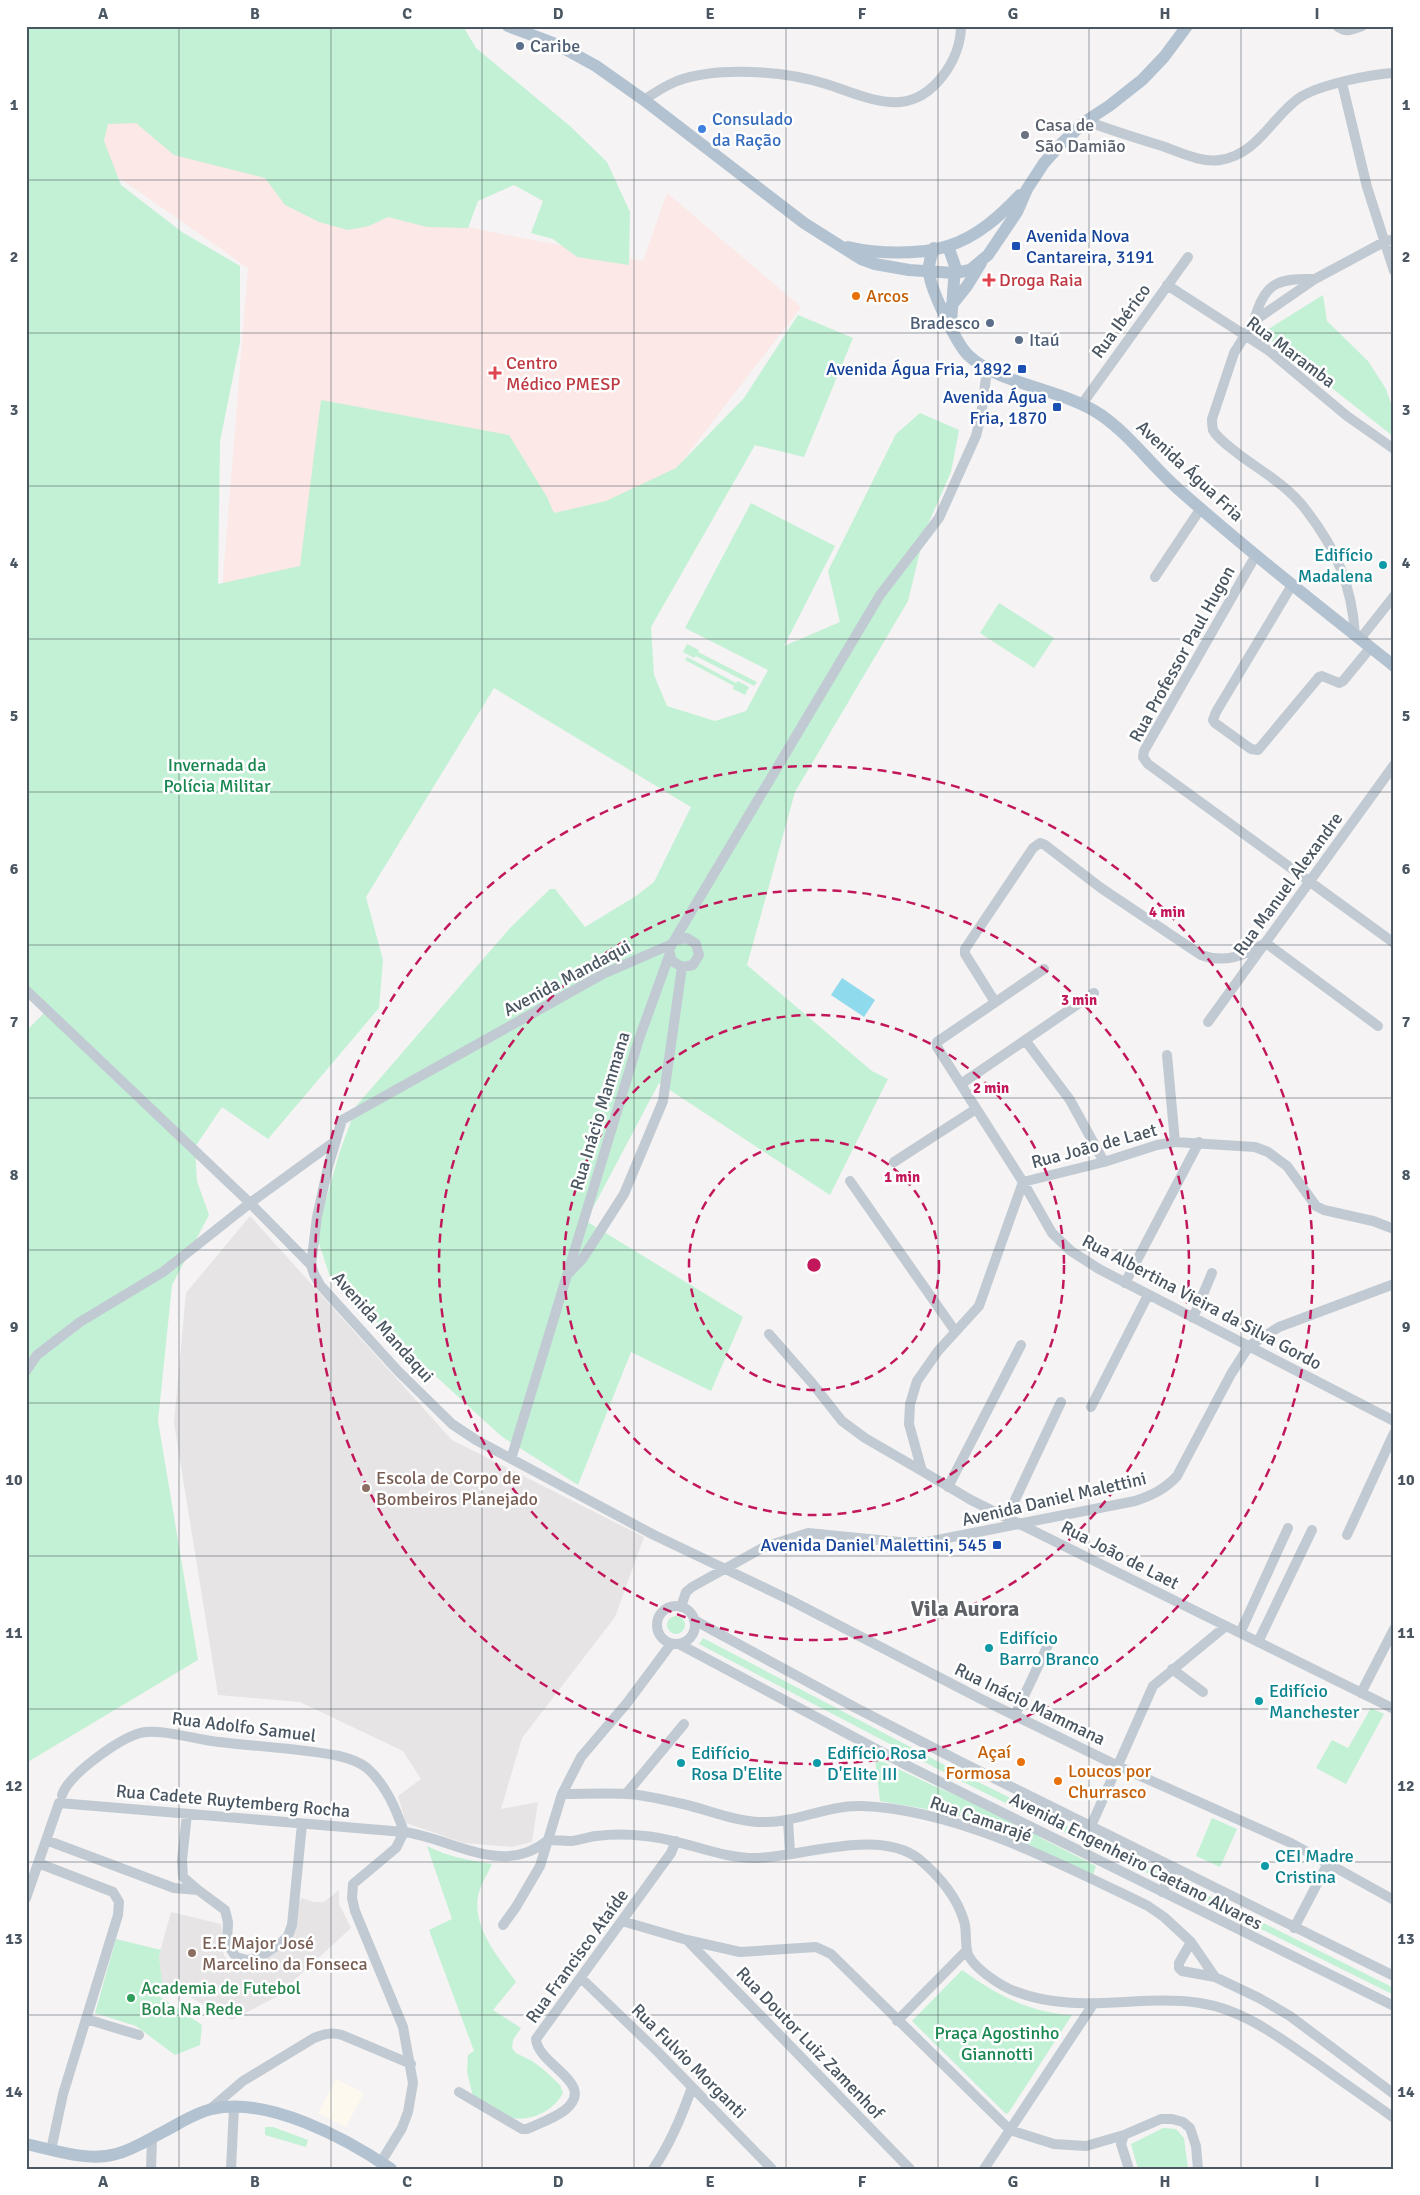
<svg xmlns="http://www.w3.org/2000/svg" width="1420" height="2195" viewBox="0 0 1420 2195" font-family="Signika,sans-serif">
<rect width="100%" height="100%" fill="#f5f3f3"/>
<!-- commercial -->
<path fill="#fdf9ef" d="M 336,2079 L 364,2093 L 346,2127 L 318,2113 Z"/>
<!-- education -->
<path fill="#e6e4e5" d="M 250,1216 L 452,1440 L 644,1537 L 615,1617 L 522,1738 L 501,1809 L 538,1802 L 532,1842 L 512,1847 L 464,1843 L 406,1823 L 398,1796 L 421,1779 L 403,1751 L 300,1702 L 218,1695 L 174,1423 L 186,1293 Z
M 339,1890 L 339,1904 L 351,1928 L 276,1997 L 232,2020 L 162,1982 L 159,1956 L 171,1912 L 221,1924 L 224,1956 L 232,1964 L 245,1968 L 256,1965 L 281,1949 L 298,1902 L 302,1898 L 313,1902 L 324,1902 Z"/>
<!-- medical -->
<path fill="#fce8e6" d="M 120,57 L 358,203 L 501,234 L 643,261 L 667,193 L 801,307 L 667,481 L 520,529 L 330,602 L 220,617 L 248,268 L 64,139 Z"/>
<!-- green -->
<path fill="#c3f1d5" d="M 26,26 L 463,26 L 476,48 L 570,126 L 607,162 L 630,212 L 629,265 L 577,257 L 553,239 L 531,233 L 543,201 L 514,185 L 478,201 L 468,228 L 427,227 L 388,217 L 369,226 L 348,230 L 319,222 L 285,205 L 265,178 L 174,155 L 136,123 L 108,124 L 104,141 L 121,185 L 182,232 L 240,266 L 240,342 L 220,441 L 218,584 L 300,566 L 321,400 L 509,435 L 547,497 L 554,513 L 606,501 L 676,468 L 744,398 L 798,315 L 853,338 L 804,457 L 755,445 L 651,627 L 654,675 L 667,706 L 715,721 L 746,711 L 768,670 L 685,628 L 751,503 L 835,546 L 784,646 L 840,622 L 828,571 L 896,434 L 920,413 L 959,430 L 951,472 L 925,531 L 908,601 L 795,792 L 747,965 L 872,1071 L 888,1079 L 830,1195 L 659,1083 L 586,1221 L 743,1317 L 711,1391 L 631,1352 L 578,1485 L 501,1436 L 331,1280 L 316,1234 L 340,1151 L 357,1105 L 510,928 L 550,889 L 555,889 L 585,927 L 636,896 L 654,882 L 691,807 L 494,688 L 366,897 L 383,960 L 379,1008 L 268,1139 L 222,1107 L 195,1147 L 197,1181 L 209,1215 L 172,1285 L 158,1421 L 198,1660 L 26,1763 L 26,1031 L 44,1013 L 26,993 Z
M 1323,295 L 1327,321 L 1368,361 L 1386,389 L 1394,413 L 1394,437 L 1262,333 Z
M 999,603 L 1054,638 L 1034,668 L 980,633 Z
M 687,644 L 699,650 L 698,652 L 757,682 L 754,686 L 696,656 L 694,658 L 683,652 Z
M 687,657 L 736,683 L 738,681 L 749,687 L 745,695 L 733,689 L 734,686 L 685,660 Z
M667 1625a9 9 0 1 1 18 0a9 9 0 1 1-18 0Z
M 703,1638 L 958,1772 L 1160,1872 L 1157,1878 L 955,1778 L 699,1644 Z
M 1371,1708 L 1384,1714 L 1346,1784 L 1316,1768 L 1332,1740 L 1348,1748 Z
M 875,1758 L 934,1786 L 1033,1827 L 1041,1838 L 1096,1866 L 1093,1875 L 1022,1849 L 979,1824 L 954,1814 L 880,1801 Z
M 1212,1818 L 1237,1829 L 1220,1867 L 1196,1856 Z
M 427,1846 C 449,1857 468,1860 492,1864 C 488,1873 482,1882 479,1892 C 470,1926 498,1956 516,1982 L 493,2010 L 521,2028 L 513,2040 L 512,2048 L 516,2053 L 532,2061 L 544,2070 L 560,2085 L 563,2093 C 553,2112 529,2123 507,2117 C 496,2113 484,2104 473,2097 L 467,2072 L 468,2055 L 474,2051 L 429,1930 L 452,1919 Z
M 1177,1880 L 1394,1988 L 1394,1995 L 1174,1886 Z
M 116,1939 L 161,1950 L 159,1956 L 162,1982 L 167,1984 L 159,1996 L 202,2025 L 200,2045 L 175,2055 L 136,2026 L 95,2013 Z
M 962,1970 C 996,1994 1029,2013 1072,2015 L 1009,2112 L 1006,2114 L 912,2021 Z
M 265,2127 L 273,2127 L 308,2140 L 306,2147 L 265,2135 Z
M 1163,2128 L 1176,2129 L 1184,2138 L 1188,2169 L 1138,2169 L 1131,2144 Z"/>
<!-- water -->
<path fill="#90daee" d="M 842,978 L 875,1000 L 864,1017 L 831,995 Z"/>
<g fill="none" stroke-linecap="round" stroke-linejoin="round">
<!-- minor -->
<path stroke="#c1cad2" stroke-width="10" d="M 1337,26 C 1346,33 1352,30 1362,26
M 1342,83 L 1367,187 L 1394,271
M 644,100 C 654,93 665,86 677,81 C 718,66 785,71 826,84 C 849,91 876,104 900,102 C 934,99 961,59 961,26
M 1086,121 C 1111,130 1136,138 1162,146 C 1180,152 1201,163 1220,160 C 1258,154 1271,118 1299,98 C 1318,85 1371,74 1394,73
M 1167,285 L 1268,350 L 1347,416 L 1394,449
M 1254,321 C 1264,283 1277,278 1315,279
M 1082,404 L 1188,257
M 1256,555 L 1144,751 L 1143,757 L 1148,764 L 1394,943
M 1155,577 L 1201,508
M 1292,585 L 1216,712 L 1213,720 L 1215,723 L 1251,749 L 1258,750 L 1319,677 L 1322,676 L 1339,683 L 1343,681 L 1371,647
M 1355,635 C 1352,585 1336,549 1306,510 C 1289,487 1263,472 1241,456 C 1232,448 1219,441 1213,430 C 1212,426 1212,423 1212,419 L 1234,353 L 1254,321 L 1315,279 L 1384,242 L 1394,239
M 1360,639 L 1394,596
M 676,940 L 687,938 L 696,944 L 699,955 L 693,965 L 682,967 L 672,961 L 669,950 L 672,944 L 880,595 L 939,518 L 976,436 L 981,416 L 987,370
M 672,944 L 603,974 L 342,1120 L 328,1167 L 317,1217 L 311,1265 L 314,1274 L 320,1285 L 398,1371 L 452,1424 L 476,1440 L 654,1535 L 790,1600 L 979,1698 L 1118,1766 L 1291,1843 L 1394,1900
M 1044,969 L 937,1042 L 937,1047 L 1023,1182 L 1052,1233 L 1071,1251 L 1099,1269 L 1394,1421
M 26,990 L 250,1203 L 311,1265
M 995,1002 L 965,954 L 965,949 L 1033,848 L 1040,843 L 1045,845 L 1101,888 L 1201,955 C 1226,964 1244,955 1266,943 L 1378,1026
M 1208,1022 L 1394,765
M 1025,1040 L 1070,1100 L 1104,1162
M 1167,1055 L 1175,1142
M 961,1084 L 1094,993
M 894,1162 L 976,1109
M 850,1181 L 955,1331
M 1023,1182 L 979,1306 L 938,1351 L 917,1381 L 910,1404 L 909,1424 L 922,1471 L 971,1500 L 1394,1709
M 1023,1182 L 1104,1162 L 1157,1145 L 1175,1142 L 1255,1147 L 1268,1152 L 1287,1166 L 1316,1206 L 1324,1210 L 1373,1221 L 1394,1229
M 568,1274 L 583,1258 L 624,1194 L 663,1101 L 682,967
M 1125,1283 L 1199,1142
M 1193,1318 L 1212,1273
M 769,1334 L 812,1383 L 842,1421 L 865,1438 L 922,1471
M 26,1371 L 37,1355 L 80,1322 L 163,1272 L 250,1203 L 334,1142
M 1091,1407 L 1148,1295
M 511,1459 L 639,1039 L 669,956
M 948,1487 L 1021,1345
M 1007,1517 L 1061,1402
M 1347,1535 L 1394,1433
M657 1625a19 19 0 1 1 38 0a19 19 0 1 1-38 0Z
M 681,1607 L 686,1592 L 692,1587 L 764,1547 L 808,1533 L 899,1542 L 927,1542 L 1135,1501 C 1153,1495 1165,1489 1177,1476 L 1231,1374 L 1249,1346 L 1279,1327 L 1394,1284
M 694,1620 L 856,1708 L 963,1763 L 1394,1976
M 1240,1633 L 1288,1528
M 1258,1642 L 1312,1530
M 679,1644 L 908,1766 L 1394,2006
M 1172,1669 L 1203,1692
M 1361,1693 L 1394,1629
M 1015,1715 L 1048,1645
M 562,1794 C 584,1794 606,1793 627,1794 C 645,1795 665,1800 683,1804 C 709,1810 736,1822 764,1822 C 794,1823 828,1805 861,1806 C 957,1809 1063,1865 1148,1906 L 1164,1917 L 1191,1942 L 1215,1977
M 626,1794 L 684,1724
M 62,1795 C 69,1774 119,1739 140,1733 C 162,1728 196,1740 219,1742 C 259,1747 300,1748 339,1756 C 348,1758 359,1762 367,1768 C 386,1785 396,1809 404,1832
M 187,1814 L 182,1860 L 183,1877 L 198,1890 L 225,1910 L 228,1922 L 227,1944 L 236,1957 L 247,1960 L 260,1957 L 282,1942 L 288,1936 L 292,1925 L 302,1824
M 788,1820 L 790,1853
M 1091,1826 L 1153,1686 L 1226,1626
M 46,1840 L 174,1888 L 198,1890
M 548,1840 C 556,1840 565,1841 572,1841 C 580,1840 588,1837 596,1836 C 612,1834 629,1834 645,1836 C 683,1839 719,1859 758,1858 C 804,1856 880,1828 919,1859 C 938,1875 957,1897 964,1921 C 967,1930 965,1941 967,1950 C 969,1966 1002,1987 1017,1992 C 1076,2015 1139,1994 1200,2003 C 1245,2010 1278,2037 1315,2062 C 1341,2081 1368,2099 1394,2118
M 38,1863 L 113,1892 L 119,1902 L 118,1915 L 63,2094 L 51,2150
M 1162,1892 L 1174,1867
M 26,1898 L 59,1803 L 404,1832 C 452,1838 503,1878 548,1840
M 622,1921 L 687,1940 L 740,1952 L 816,1947 L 831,1954 L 1010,2130 L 1054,2144 L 1086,2146 L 1124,2135 L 1161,2119 L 1172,2119 L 1183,2122 L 1190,2128 L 1196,2146 L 1198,2169
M 503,1925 L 516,1907 L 540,1866 L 562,1794 L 581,1757 L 627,1703 L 671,1644
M 1294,1928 L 1328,1863
M 687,1940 L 910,2169
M 1191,1942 L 1179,1963 L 1179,1968 L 1182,1971 L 1215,1977 L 1259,1998 L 1290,2016 L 1394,2094
M 581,1978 L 657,2051 L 772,2169
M 86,2019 L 139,2035
M 897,2021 L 967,1950
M 459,2092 L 522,2129 L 527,2129 C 540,2123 555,2118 565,2110 C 598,2083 538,2066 536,2039 L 671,1853 L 676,1841
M 209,2110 L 243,2081 L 314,2038 C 324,2034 331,2032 342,2035 L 411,2064
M 1124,2135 L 1121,2144 L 1129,2169
M 381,2162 L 402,2128 L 408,2112 L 413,2083 L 403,2027 L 355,1911 L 352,1898 L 353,1884 L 396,1848 L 404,1832
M 151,2169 L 152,2138
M 231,2169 L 234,2107
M 653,2169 C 671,2143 682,2116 692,2087
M 984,2169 L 1094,2003"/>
<!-- major -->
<path stroke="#b3c2d1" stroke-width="12" d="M 508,26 L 556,44 L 596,66 L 644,100 L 804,223 L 861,259 L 875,264 L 909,270 L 955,273 L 970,270 L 988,255 L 1017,212 L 1027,189 L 1044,163 L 1061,144 L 1086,121 L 1109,106 L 1142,80 L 1164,57 L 1187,26
M 948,246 L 955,266 L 951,323
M 848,247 C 877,254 920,255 948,246 C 977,237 1000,216 1020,195
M 934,248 C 931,256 928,264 929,273 C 931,290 956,343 968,355 C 999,385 1064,389 1101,415 C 1130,435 1151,465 1177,488 C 1247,550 1321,608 1394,666
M 951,306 L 967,286 L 981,263
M 26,2144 C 54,2150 88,2162 116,2154 C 132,2150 146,2141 161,2133 C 177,2125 194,2113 212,2109 C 267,2096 346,2138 391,2169"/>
</g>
<!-- grid -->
<path fill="none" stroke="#4a5661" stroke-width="1" stroke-opacity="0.55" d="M 179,26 L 179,2169M 331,26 L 331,2169M 482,26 L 482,2169M 634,26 L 634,2169M 786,26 L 786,2169M 938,26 L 938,2169M 1089,26 L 1089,2169M 1241,26 L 1241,2169M 26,180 L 1394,180M 26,333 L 1394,333M 26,486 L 1394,486M 26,639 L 1394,639M 26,792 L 1394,792M 26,945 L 1394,945M 26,1098 L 1394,1098M 26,1250 L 1394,1250M 26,1403 L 1394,1403M 26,1556 L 1394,1556M 26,1709 L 1394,1709M 26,1862 L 1394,1862M 26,2015 L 1394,2015"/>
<!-- distance rings -->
<g fill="none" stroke="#c2185b" stroke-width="2.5" stroke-dasharray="9 6">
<circle cx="814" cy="1265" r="125"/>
<circle cx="814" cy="1265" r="250"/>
<circle cx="814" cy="1265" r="375"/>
<circle cx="814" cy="1265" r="499"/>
</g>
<!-- markers -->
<g fill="#5c6f8a" stroke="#fff" stroke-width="2">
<circle cx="520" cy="46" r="5"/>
<circle cx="990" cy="323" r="5"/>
<circle cx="1019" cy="340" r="5"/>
</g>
<circle fill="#3f7fe0" stroke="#fff" stroke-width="2" cx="702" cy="129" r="5"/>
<circle fill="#6b7280" stroke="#fff" stroke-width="2" cx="1025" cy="135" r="5"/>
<g fill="#1a4fb4" stroke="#fff" stroke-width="2">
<rect x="1011" y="241" width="10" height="10" rx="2.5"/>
<rect x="1017" y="364" width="10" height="10" rx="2.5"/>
<rect x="1052" y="402" width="10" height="10" rx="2.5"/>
<rect x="992" y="1540" width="10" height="10" rx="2.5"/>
</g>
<g fill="#e0444e" stroke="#fff" stroke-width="2">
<path d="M986.5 272.5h5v5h5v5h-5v5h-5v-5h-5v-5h5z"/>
<path d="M492.5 365.5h5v5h5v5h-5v5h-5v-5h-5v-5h5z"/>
</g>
<g fill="#e8710a" stroke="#fff" stroke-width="2">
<circle cx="856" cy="296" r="5"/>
<circle cx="1021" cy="1762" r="5"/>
<circle cx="1058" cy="1781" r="5"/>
</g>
<g fill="#0f9aa8" stroke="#fff" stroke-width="2">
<circle cx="1383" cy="565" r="5"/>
<circle cx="989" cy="1648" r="5"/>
<circle cx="1259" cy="1701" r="5"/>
<circle cx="681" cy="1763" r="5"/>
<circle cx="817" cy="1763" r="5"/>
<circle cx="1265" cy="1866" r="5"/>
</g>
<g fill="#8d6e63" stroke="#fff" stroke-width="2">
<circle cx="366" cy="1488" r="5"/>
<circle cx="192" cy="1953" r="5"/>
</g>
<circle fill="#2e9e5b" stroke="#fff" stroke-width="2" cx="131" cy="1998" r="5"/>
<g text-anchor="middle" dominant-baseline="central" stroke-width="5" stroke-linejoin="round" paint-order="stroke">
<!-- service labels -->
<g font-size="18" fill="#4e5e75" stroke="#fff" text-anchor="start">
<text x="530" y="46">Caribe</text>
<text x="980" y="323" text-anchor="end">Bradesco</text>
<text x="1029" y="340">Itaú</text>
</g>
<!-- shop labels -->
<g font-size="18" fill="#366cbe" stroke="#fff" text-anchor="start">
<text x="712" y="119">Consulado<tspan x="712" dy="21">da Ração</tspan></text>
</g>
<!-- worship labels -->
<g font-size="18" fill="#5b616d" stroke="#fff" text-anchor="start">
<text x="1035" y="125">Casa de<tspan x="1035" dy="21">São Damião</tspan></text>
</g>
<!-- transit labels -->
<g font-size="18" fill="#164399" stroke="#fff" text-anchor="end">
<text x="1026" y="236" text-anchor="start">Avenida Nova<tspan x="1026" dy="21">Cantareira, 3191</tspan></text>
<text x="1012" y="369">Avenida Água Fria, 1892</text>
<text x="1047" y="397">Avenida Água<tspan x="1047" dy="21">Fria, 1870</tspan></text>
<text x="987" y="1545">Avenida Daniel Malettini, 545</text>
</g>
<!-- health labels -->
<g font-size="18" fill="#be3a42" stroke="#fff" text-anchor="start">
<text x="999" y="280">Droga Raia</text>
<text x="506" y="363">Centro<tspan x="506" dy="21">Médico PMESP</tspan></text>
</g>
<!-- food labels -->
<g font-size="18" fill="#c56008" stroke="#fff" text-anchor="start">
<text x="866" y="296">Arcos</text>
<text x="1011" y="1752" text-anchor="end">Açaí<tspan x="1011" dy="21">Formosa</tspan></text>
<text x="1068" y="1771">Loucos por<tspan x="1068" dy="21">Churrasco</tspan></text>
</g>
<!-- street labels -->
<g font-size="18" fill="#4a5661" stroke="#fff">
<text transform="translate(1121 321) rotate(-54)">Rua Ibérico</text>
<text transform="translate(1291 352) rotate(37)">Rua Maramba</text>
<text transform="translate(1190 471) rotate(43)">Avenida Água Fria</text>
<text transform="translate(1182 654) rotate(-61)">Rua Professor Paul Hugon</text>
<text transform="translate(1288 884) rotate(-54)">Rua Manuel Alexandre</text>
<text transform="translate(567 978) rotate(-28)">Avenida Mandaqui</text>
<text transform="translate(600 1111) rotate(-73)">Rua Inácio Mammana</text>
<text transform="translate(1094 1146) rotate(-15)">Rua João de Laet</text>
<text transform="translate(1202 1302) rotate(28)">Rua Albertina Vieira da Silva Gordo</text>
<text transform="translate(383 1327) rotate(48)">Avenida Mandaqui</text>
<text transform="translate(1054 1499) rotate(-13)">Avenida Daniel Malettini</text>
<text transform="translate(1120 1555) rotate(27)">Rua João de Laet</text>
<text transform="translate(1030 1704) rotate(26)">Rua Inácio Mammana</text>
<text transform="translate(244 1727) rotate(7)">Rua Adolfo Samuel</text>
<text transform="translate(233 1801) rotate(5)">Rua Cadete Ruytemberg Rocha</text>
<text transform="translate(981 1819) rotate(19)">Rua Camarajé</text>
<text transform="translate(1136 1861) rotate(27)">Avenida Engenheiro Caetano Alvares</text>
<text transform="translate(577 1956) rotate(-54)">Rua Francisco Ataíde</text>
<text transform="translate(810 2043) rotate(46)">Rua Doutor Luiz Zamenhof</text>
<text transform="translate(689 2061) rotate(45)">Rua Fulvio Morganti</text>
</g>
<!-- culture labels -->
<g font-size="18" fill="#0d838f" stroke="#fff" text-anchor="start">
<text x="1373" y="555" text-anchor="end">Edifício<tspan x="1373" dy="21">Madalena</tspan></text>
<text x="999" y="1638">Edifício<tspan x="999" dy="21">Barro Branco</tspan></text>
<text x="1269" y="1691">Edifício<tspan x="1269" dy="21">Manchester</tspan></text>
<text x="691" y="1753">Edifício<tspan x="691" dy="21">Rosa D'Elite</tspan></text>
<text x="827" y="1753">Edifício Rosa<tspan x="827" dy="21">D'Elite III</tspan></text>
<text x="1275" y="1856">CEI Madre<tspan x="1275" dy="21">Cristina</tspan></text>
</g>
<!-- park labels -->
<g font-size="18" fill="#17864f" stroke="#fff">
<text x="217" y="765">Invernada da<tspan x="217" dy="21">Polícia Militar</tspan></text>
<text x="997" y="2033">Praça Agostinho<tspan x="997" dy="21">Giannotti</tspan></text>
</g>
<!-- education labels -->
<g font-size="18" fill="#785e54" stroke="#fff" text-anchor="start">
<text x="376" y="1478">Escola de Corpo de<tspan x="376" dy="21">Bombeiros Planejado</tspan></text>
<text x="202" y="1943">E.E Major José<tspan x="202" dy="21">Marcelino da Fonseca</tspan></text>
</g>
<!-- leisure labels -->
<g font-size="18" fill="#27864d" stroke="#fff" text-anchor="start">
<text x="141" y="1988">Academia de Futebol<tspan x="141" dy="21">Bola Na Rede</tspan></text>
</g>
<!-- district labels -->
<g font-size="22" font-weight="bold" fill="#5f6368" stroke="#fff">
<text x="965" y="1608">Vila Aurora</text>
</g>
</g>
<circle cx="814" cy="1265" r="8" fill="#c2185b" stroke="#fff" stroke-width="2.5"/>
<g font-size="15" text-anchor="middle" font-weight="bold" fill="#c2185b" stroke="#fff" stroke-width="5" stroke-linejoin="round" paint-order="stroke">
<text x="1167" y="917">4 min</text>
<text x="1079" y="1005">3 min</text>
<text x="991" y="1093">2 min</text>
<text x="902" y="1182">1 min</text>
</g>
<!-- border -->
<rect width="1420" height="2195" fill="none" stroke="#ffffff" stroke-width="55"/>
<rect x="28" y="28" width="1364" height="2140" fill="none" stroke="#4a5661" stroke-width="2"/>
<g font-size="16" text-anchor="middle" font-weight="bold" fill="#4a5661">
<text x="103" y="19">A</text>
<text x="255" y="19">B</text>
<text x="407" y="19">C</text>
<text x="558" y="19">D</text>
<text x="710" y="19">E</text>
<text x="862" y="19">F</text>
<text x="1013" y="19">G</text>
<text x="1165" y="19">H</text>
<text x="1317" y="19">I</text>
<text x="14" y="110">1</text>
<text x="1406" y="110">1</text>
<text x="14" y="262">2</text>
<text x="1406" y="262">2</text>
<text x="14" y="415">3</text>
<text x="1406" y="415">3</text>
<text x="14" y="568">4</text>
<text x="1406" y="568">4</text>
<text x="14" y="721">5</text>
<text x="1406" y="721">5</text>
<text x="14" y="874">6</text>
<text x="1406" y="874">6</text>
<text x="14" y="1027">7</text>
<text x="1406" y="1027">7</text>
<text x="14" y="1180">8</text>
<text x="1406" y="1180">8</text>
<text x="14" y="1332">9</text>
<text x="1406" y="1332">9</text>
<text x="14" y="1485">10</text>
<text x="1406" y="1485">10</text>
<text x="14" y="1638">11</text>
<text x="1406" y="1638">11</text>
<text x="14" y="1791">12</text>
<text x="1406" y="1791">12</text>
<text x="14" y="1944">13</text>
<text x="1406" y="1944">13</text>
<text x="14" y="2097">14</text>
<text x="1406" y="2097">14</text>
<text x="103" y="2187">A</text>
<text x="255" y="2187">B</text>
<text x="407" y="2187">C</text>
<text x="558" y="2187">D</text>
<text x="710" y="2187">E</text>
<text x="862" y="2187">F</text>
<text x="1013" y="2187">G</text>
<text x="1165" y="2187">H</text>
<text x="1317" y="2187">I</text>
</g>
</svg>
